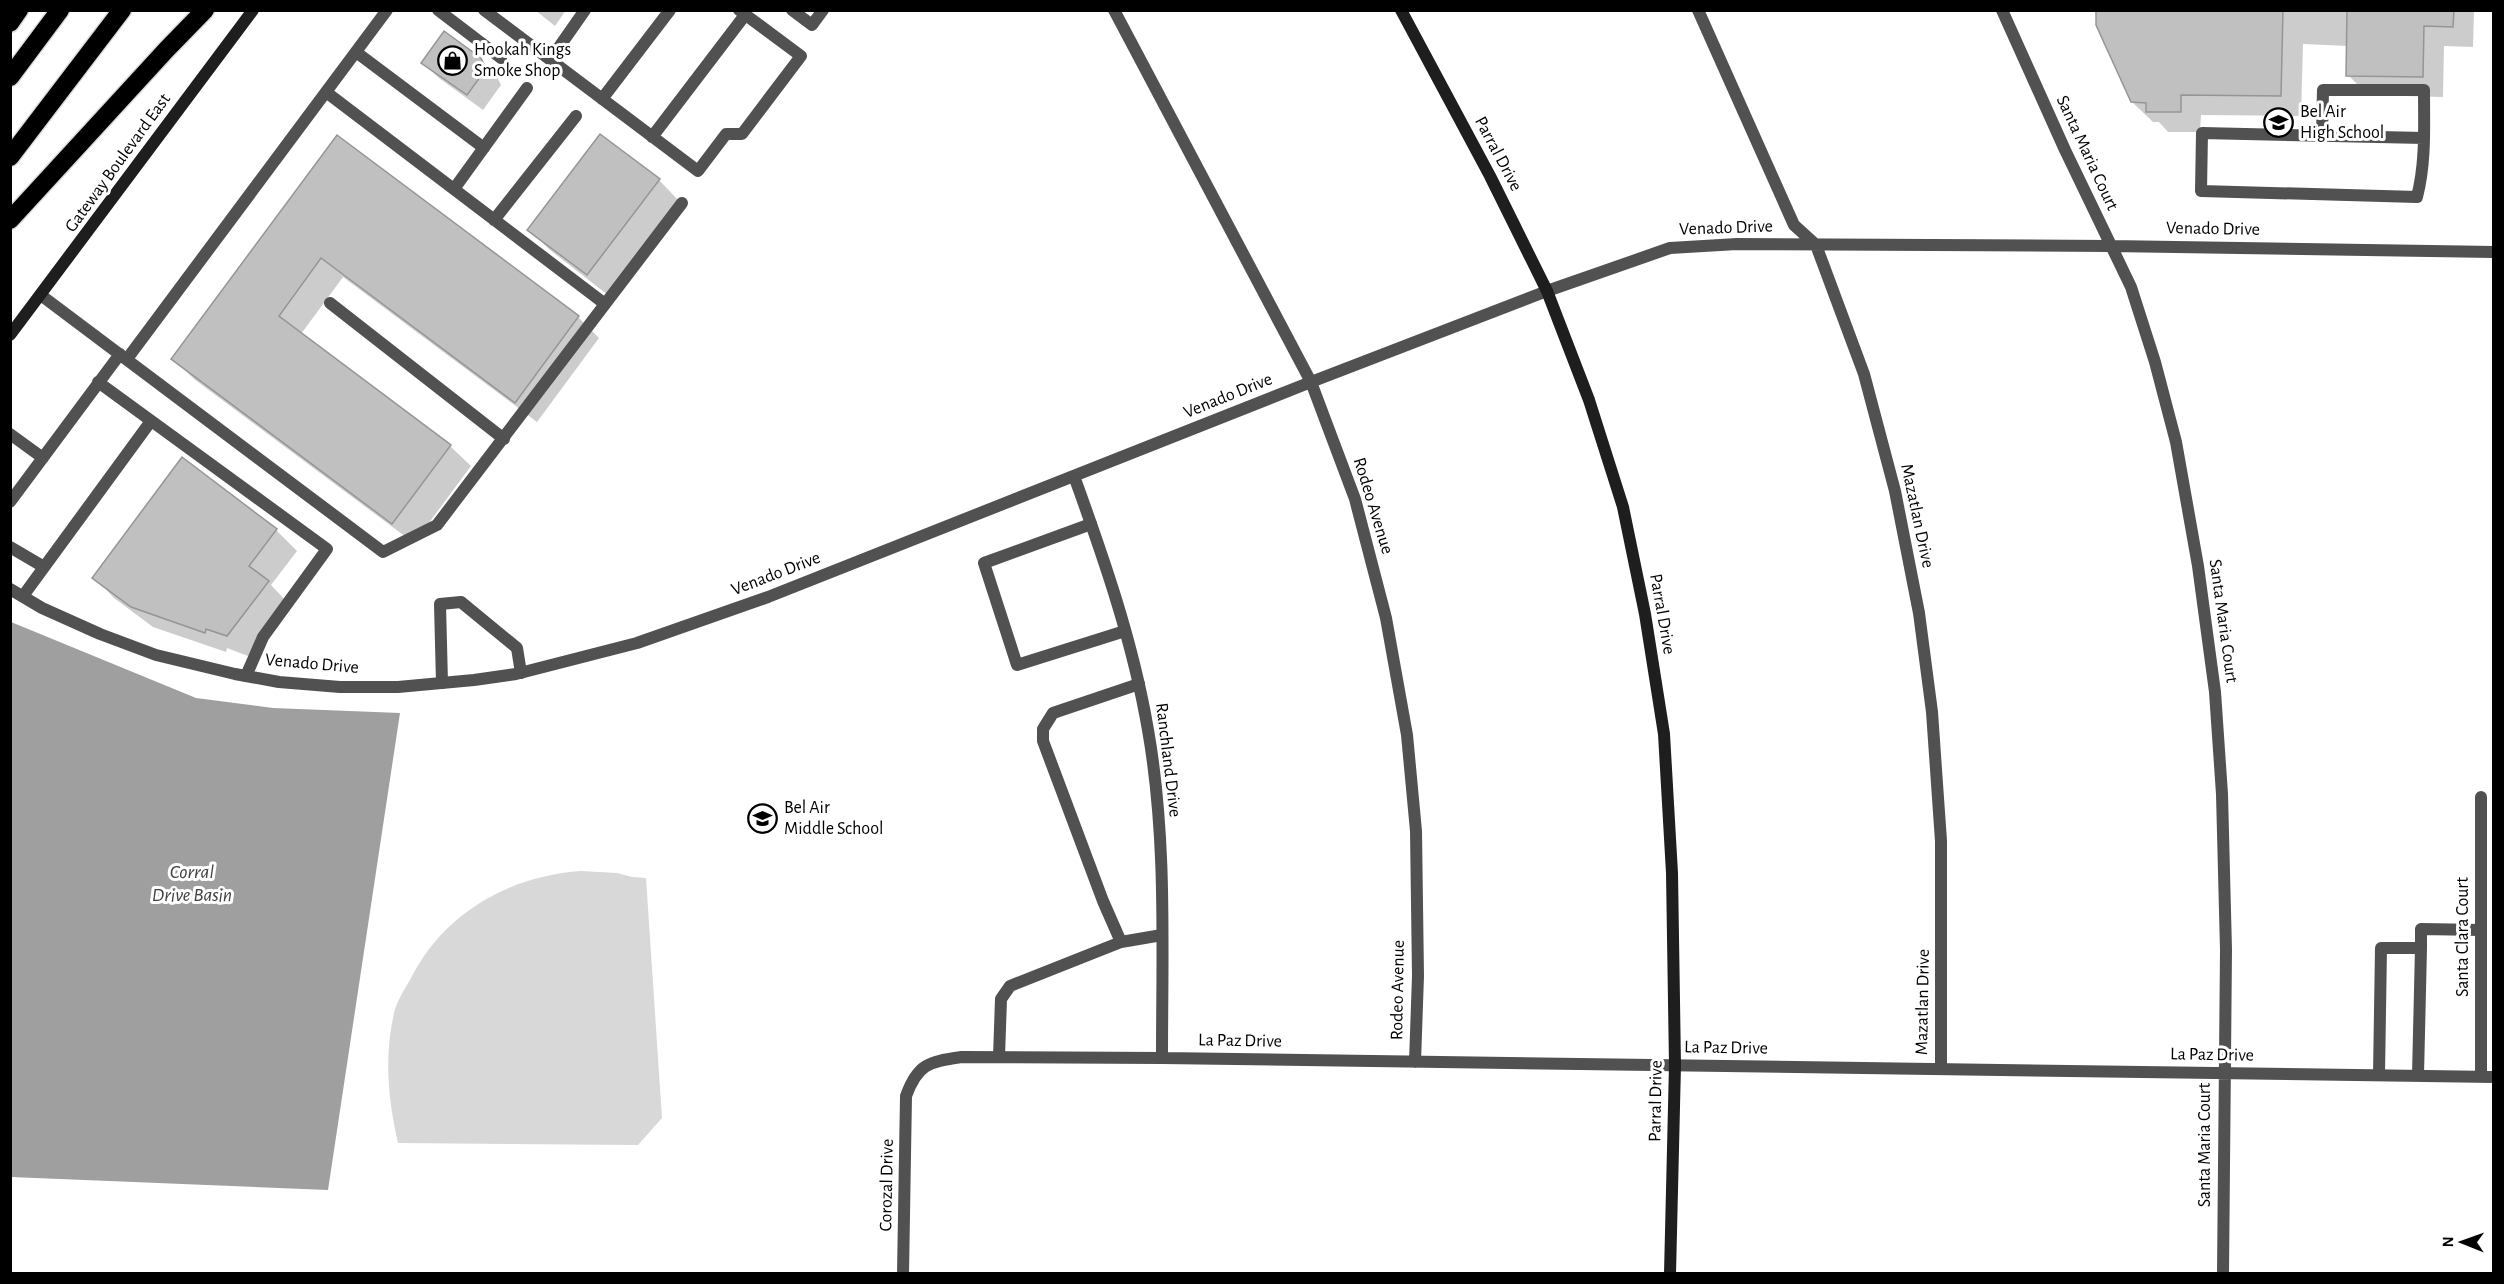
<svg xmlns="http://www.w3.org/2000/svg" width="2504" height="1284" viewBox="0 0 2504 1284" font-family="'Alegreya Sans',sans-serif">
<rect width="100%" height="100%" fill="#fff"/>
<!-- green -->
<path fill="#d8d8d8" d="M 581,871 L 617,873 L 632,877 L 646,878 L 662,1118 L 638,1145 L 398,1143 C 388,1099 384,1058 394,1013 C 397,1001 404,990 410,980 C 443,913 509,876 581,871 Z"/>
<!-- water -->
<path fill="#9f9f9f" d="M 11,622 L 196,698 L 273,708 L 400,713 L 328,1190 L 11,1177 Z"/>
<!-- shadow -->
<path fill="#0003" d="M 535,10 L 566,10 L 555,26 Z
M 2094,10 L 2474,10 L 2473,47 L 2444,46 L 2443,97 L 2368,95 L 2348,75 L 2348,46 L 2303,44 L 2301,116 L 2201,115 L 2200,132 L 2168,132 L 2159,122 L 2153,122 L 2132,102 Z
M 480,59 L 496,75 L 501,85 L 483,110 L 439,78 L 423,63 Z
M 337,137 L 578,317 L 599,338 L 537,422 L 343,277 L 301,334 L 450,446 L 471,466 L 414,543 L 194,379 L 173,358 Z
M 659,180 L 679,201 L 608,295 L 550,250 L 529,230 Z
M 276,530 L 297,551 L 271,585 L 288,603 L 248,656 L 227,648 L 226,652 L 153,627 L 114,598 L 94,577 Z"/>
<!-- building -->
<path fill="#c0c0c0" stroke="#959595" stroke-width="1.5" d="M 2096,10 L 2283,10 L 2281,96 L 2181,95 L 2181,112 L 2146,112 L 2146,103 L 2131,102 L 2096,25 Z
M 2347,10 L 2454,10 L 2453,27 L 2424,26 L 2423,77 L 2346,76 Z
M 444,31 L 481,58 L 486,69 L 467,95 L 421,63 Z
M 600,134 L 660,179 L 587,275 L 527,230 Z
M 337,135 L 579,316 L 515,403 L 321,258 L 279,316 L 451,445 L 392,524 L 171,359 Z
M 182,457 L 277,529 L 249,566 L 269,581 L 227,636 L 206,629 L 205,633 L 131,607 L 92,578 Z"/>
<g fill="none" stroke-linecap="round" stroke-linejoin="round">
<defs>
<path id="highway" d="M 10,23 L 19,10
M 10,77 L 60,10
M 10,157 L 122,10
M 10,220 L 167,49 L 205,10"/>
</defs>
<!-- highway casing -->
<use href="#highway" stroke="#dbdbdb" stroke-width="21"/>
<!-- lane -->
<path stroke="#515151" stroke-width="12" d="M 438,10 L 501,58
M 484,10 L 698,171 L 726,134 L 742,134 L 801,56 L 739,10
M 792,10 L 812,25 L 823,10
M 356,52 L 484,148
M 550,60 L 585,10
M 326,92 L 605,304
M 602,99 L 670,10
M 2322,136 L 2323,90 L 2424,90 C 2424,126 2426,162 2417,197 L 2201,191 L 2202,133 L 2424,138
M 652,137 L 745,15
M 454,189 L 527,88
M 494,220 L 576,116
M 42,296 L 383,552 L 437,525 L 682,203
M 330,303 L 504,439
M 127,359 L 387,10
M 98,382 L 327,549 L 263,637 L 246,676
M 10,434 L 43,458
M 10,502 L 120,354
M 1091,524 L 984,563 L 1017,665 L 1125,631
M 10,547 L 44,567
M 23,596 L 151,421
M 442,683 L 440,604 L 461,602 L 517,648 L 521,673
M 1139,684 L 1053,713 L 1043,729 L 1043,741 L 1103,901 L 1121,942 L 1162,935
M 2421,948 L 2421,929 L 2481,930
M 999,1057 L 1001,999 L 1010,986 L 1121,942
M 2379,1075 L 2381,948 L 2421,948 L 2418,1075"/>
<!-- street -->
<path stroke="#515151" stroke-width="12" d="M 1114,10 L 1311,382 L 1355,499 L 1386,618 L 1407,735 L 1416,831 L 1418,976 L 1415,1062
M 1698,10 L 1794,225 L 1816,245 L 1864,374 L 1895,491 L 1919,613 L 1932,712 L 1941,841 L 1941,1069
M 2002,10 L 2065,150 L 2131,287 L 2155,362 L 2176,442 L 2198,566 L 2215,692 L 2222,794 L 2226,950 L 2223,1274
M 1074,476 C 1104,559 1133,642 1148,730 C 1167,838 1162,949 1162,1058
M 10,589 L 42,608 L 100,634 L 156,655 L 235,674 L 279,682 L 340,687 L 398,687 L 474,680 L 516,674 L 637,643 L 768,597 L 1311,382 L 1547,291 L 1670,248 L 1737,244 L 2111,246 L 2494,252
M 2481,1076 L 2481,797
M 903,1274 L 906,1096 C 918,1063 929,1062 962,1057 L 1162,1058 L 2494,1077"/>
<!-- secondary -->
<path stroke="#1e1e1e" stroke-width="12" d="M 1401,10 L 1490,176 L 1547,291 L 1589,400 L 1623,507 L 1645,614 L 1664,734 L 1672,873 L 1675,1065 L 1670,1274
M 10,335 L 253,10"/>
<!-- highway -->
<use href="#highway" stroke="#000" stroke-width="18"/>
</g>
<!-- icons -->
<defs>
<symbol id="shop-ring" viewBox="-11 -11 22 22"><circle r="9.5" fill="#fff" stroke="#000" stroke-width="1.5"/><path d="M-5-2.5h2.3a2.7 3.5 0 0 1 5.4 0H5L5.5 6h-11ZM-1.5-2.5h3a1.5 2.3 0 0 0-3 0Z" fill="#000"/></symbol>
<symbol id="school-ring" viewBox="-11 -11 22 22"><circle r="9.5" fill="#fff" stroke="#000" stroke-width="1.5"/><path d="M0-5L7-2L0 1L-7-2ZM-4 1L0 2.5L4 1V4Q0 6-4 4Z" fill="#000"/></symbol>
</defs>
<g fill-rule="evenodd">
<use href="#shop-ring" x="436" y="44" width="33" height="33"/>
<use href="#school-ring" x="2262" y="106" width="33" height="33"/>
<use href="#school-ring" x="746" y="802" width="33" height="33"/>
</g>
<g text-anchor="middle" dominant-baseline="central" stroke-width="6" stroke-linejoin="round" paint-order="stroke">
<!-- poi labels -->
<g font-size="18" fill="#000" stroke="#fff" text-anchor="start">
<text x="474" y="50">Hookah Kings<tspan x="474" dy="21">Smoke Shop</tspan></text>
<text x="2300" y="112">Bel Air<tspan x="2300" dy="21">High School</tspan></text>
<text x="784" y="808">Bel Air<tspan x="784" dy="21">Middle School</tspan></text>
</g>
<!-- street labels -->
<g font-size="18" fill="#000" stroke="#fff">
<text transform="translate(2087 153) rotate(65)">Santa Maria Court</text>
<text transform="translate(1498 154) rotate(62)">Parral Drive</text>
<text transform="translate(118 163) rotate(-54)">Gateway Boulevard East</text>
<text transform="translate(1726 228) rotate(-2)">Venado Drive</text>
<text transform="translate(2213 229) rotate(1)">Venado Drive</text>
<text transform="translate(1228 396) rotate(-22)">Venado Drive</text>
<text transform="translate(1373 506) rotate(73)">Rodeo Avenue</text>
<text transform="translate(1917 516) rotate(78)">Mazatlan Drive</text>
<text transform="translate(776 574) rotate(-21)">Venado Drive</text>
<text transform="translate(1662 614) rotate(80)">Parral Drive</text>
<text transform="translate(2223 621) rotate(82)">Santa Maria Court</text>
<text transform="translate(312 664) rotate(5)">Venado Drive</text>
<text transform="translate(1168 760) rotate(83)">Ranchland Drive</text>
<text transform="translate(2463 937) rotate(-90)">Santa Clara Court</text>
<text transform="translate(1398 990) rotate(-89)">Rodeo Avenue</text>
<text transform="translate(1923 1002) rotate(-89)">Mazatlan Drive</text>
<text transform="translate(1240 1041) rotate(1)">La Paz Drive</text>
<text transform="translate(1726 1048) rotate(1)">La Paz Drive</text>
<text transform="translate(2212 1055) rotate(1)">La Paz Drive</text>
<text transform="translate(1656 1101) rotate(-89)">Parral Drive</text>
<text transform="translate(2205 1145) rotate(-90)">Santa Maria Court</text>
<text transform="translate(887 1185) rotate(-89)">Corozal Drive</text>
</g>
<!-- water labels -->
<g font-size="20" font-style="italic" fill="#404040" stroke="#fff">
<text x="192" y="872">Corral<tspan x="192" dy="23">Drive Basin</tspan></text>
</g>
</g>
<!-- border -->
<rect width="2504" height="1284" fill="none" stroke="#000000" stroke-width="24"/>
<!-- north arrow -->
<g transform="translate(2462 1242) rotate(271)" stroke="#ffffff" stroke-width="4.5" paint-order="stroke">
<path d="M0-4.5L10 22L0 15L-10 22Z" fill="#000000"/>
<text y="-9" font-size="16" font-weight="bold" text-anchor="middle" fill="#000000">N</text>
</g>
</svg>
